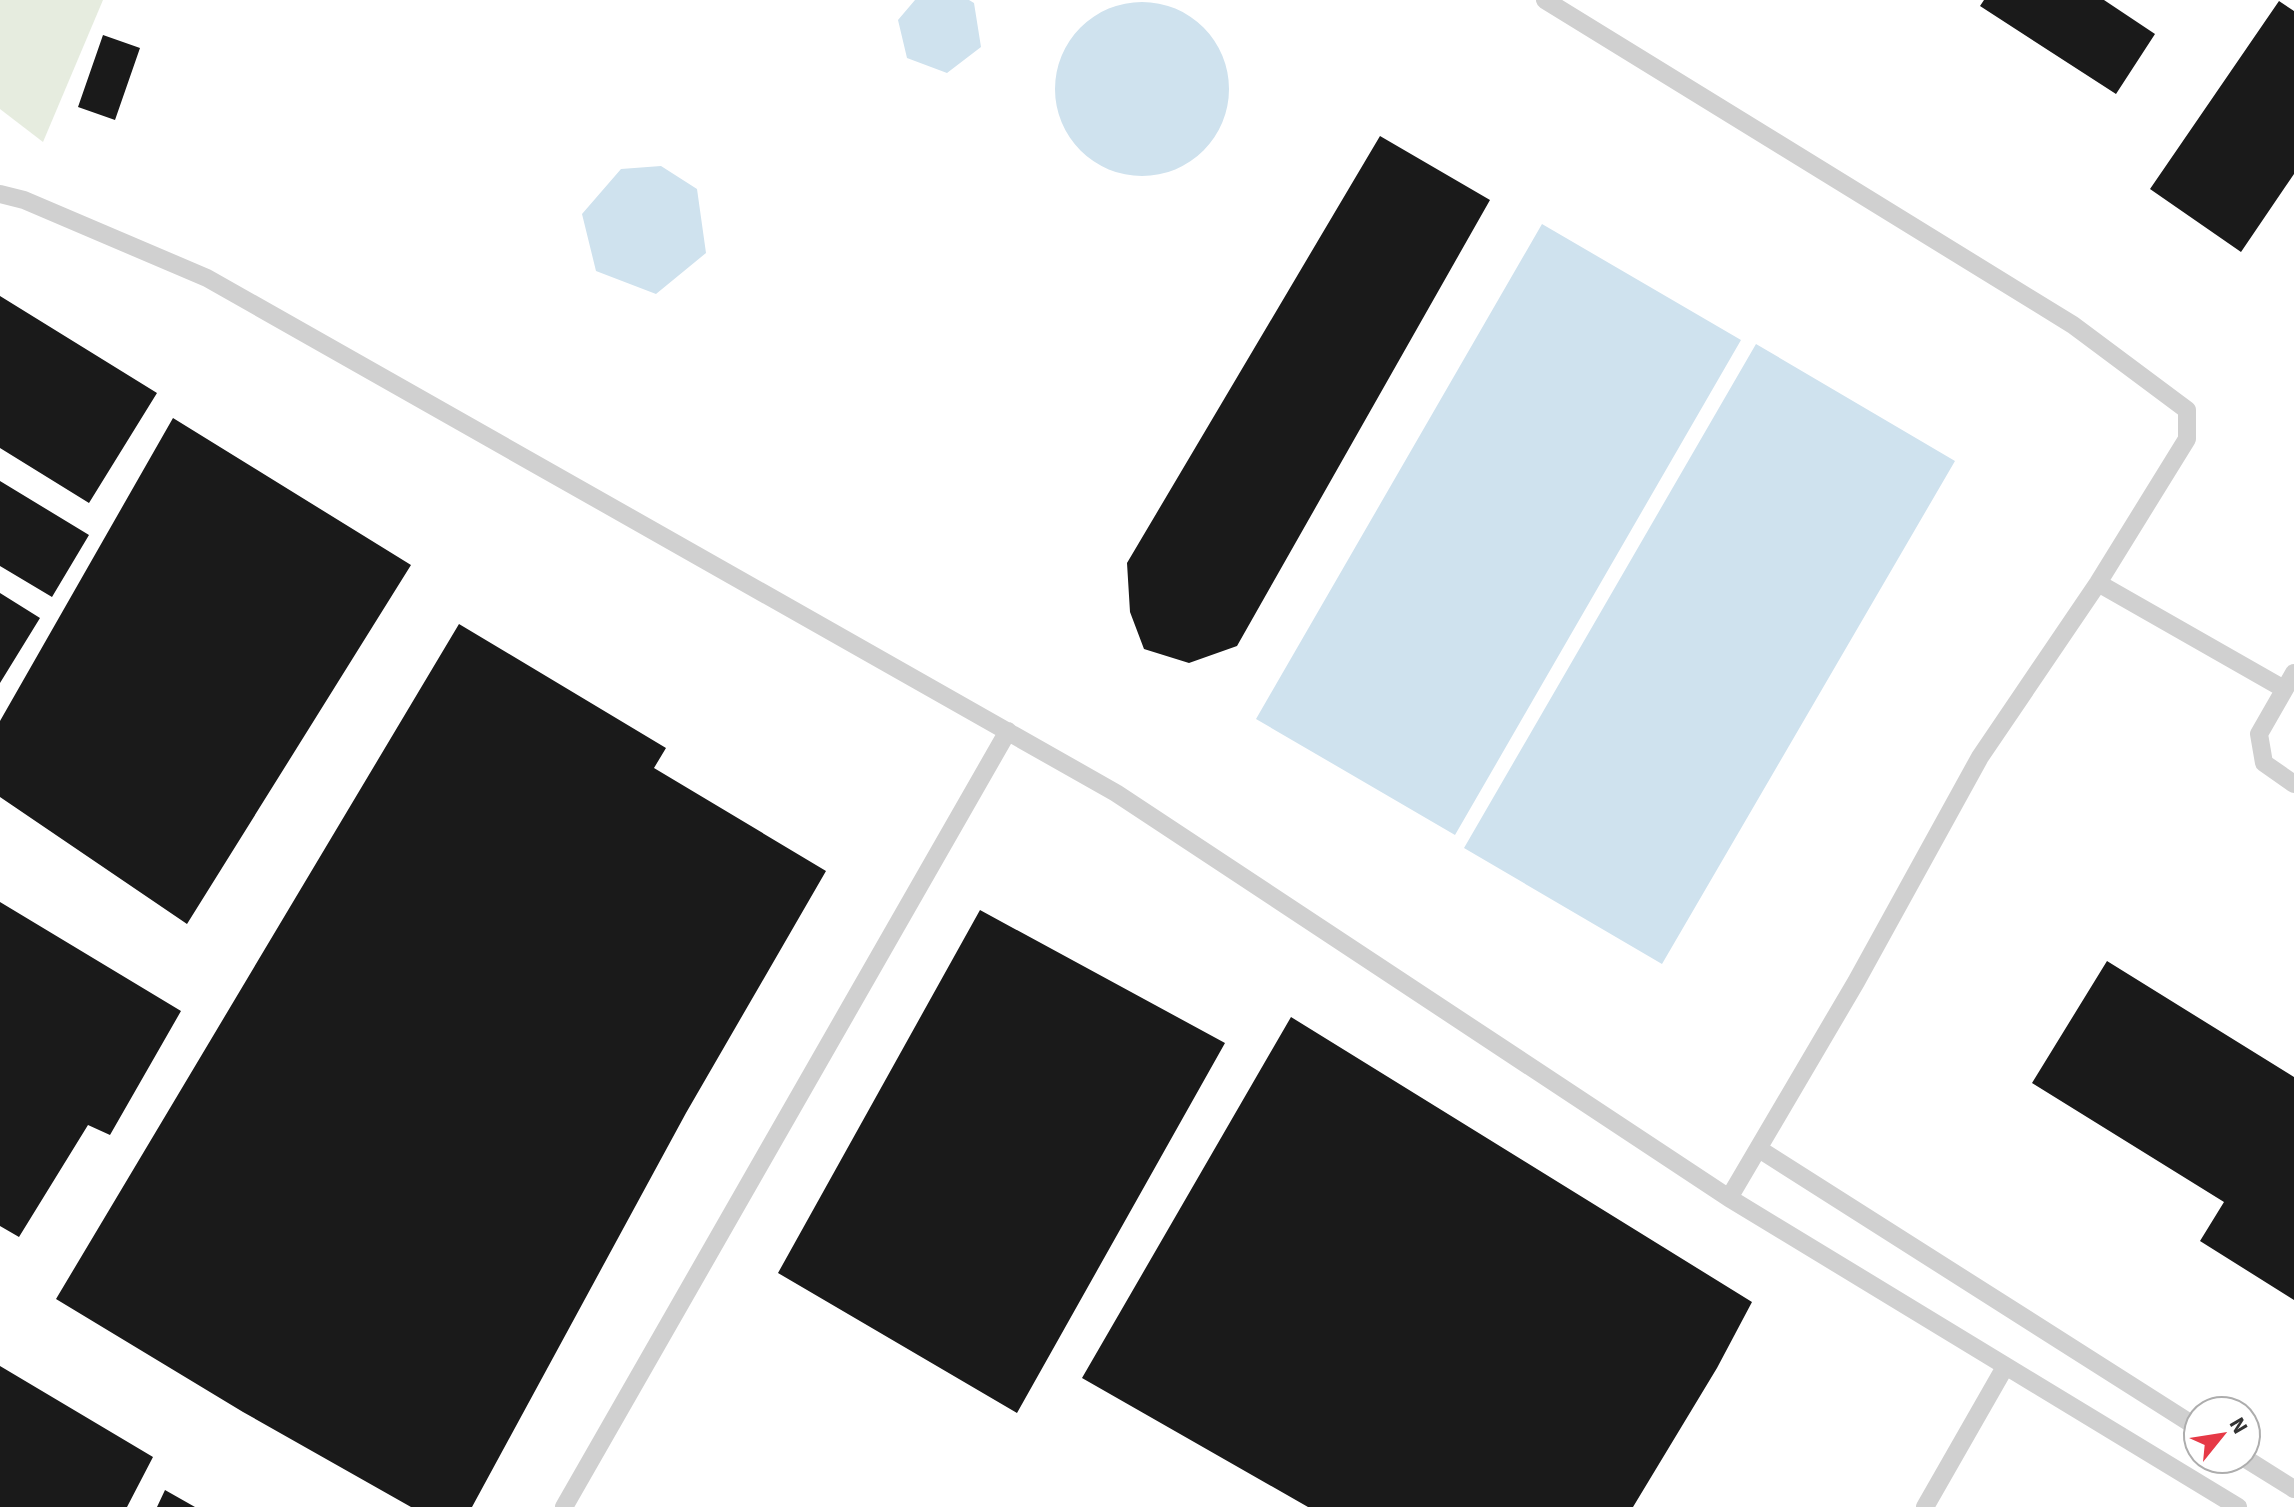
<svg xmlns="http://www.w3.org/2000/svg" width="2294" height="1507" viewBox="0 0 2294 1507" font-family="'Source Sans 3',sans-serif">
<rect width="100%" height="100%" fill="#fff"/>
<!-- green -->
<path fill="#e6ecdf" d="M 0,0 L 103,0 L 43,142 L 0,109 Z"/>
<!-- water -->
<path fill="#cfe2ee" d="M 915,0 L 969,0 L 974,3 L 981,47 L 947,73 L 907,58 L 898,20 Z
M1055 89a87 87 0 1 1 174 0a87 87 0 1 1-174 0Z
M 661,166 L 697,189 L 706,253 L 656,294 L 596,271 L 582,214 L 621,169 Z
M 1542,224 L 1741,340 L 1455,835 L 1256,719 Z
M 1756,344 L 1955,461 L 1662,964 L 1464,848 Z"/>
<!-- building -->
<path fill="#1a1a1a" d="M 1984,0 L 2104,0 L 2155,34 L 2116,94 L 1980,6 Z
M 2279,1 L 2294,11 L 2294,174 L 2241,252 L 2150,189 Z
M 103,35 L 140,48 L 115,120 L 78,107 Z
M 1380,136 L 1490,200 L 1237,646 L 1189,663 L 1144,649 L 1130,612 L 1127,563 Z
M 0,296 L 157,393 L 89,503 L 0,448 Z
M 173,418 L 411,565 L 187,924 L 0,797 L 0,721 Z
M 0,481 L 89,535 L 52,597 L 0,566 Z
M 0,593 L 40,618 L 0,683 Z
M 459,624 L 666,748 L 654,768 L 826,871 L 686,1113 L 472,1507 L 411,1507 L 243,1412 L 56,1299 Z
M 0,902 L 181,1011 L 110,1135 L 88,1125 L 19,1237 L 0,1226 Z
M 980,910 L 1225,1043 L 1017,1413 L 778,1273 Z
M 2107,961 L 2294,1077 L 2294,1300 L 2200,1241 L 2224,1202 L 2032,1083 Z
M 1291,1017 L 1752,1302 L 1717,1368 L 1633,1507 L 1308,1507 L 1082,1378 Z
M 0,1366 L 153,1457 L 127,1507 L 0,1507 Z
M 165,1490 L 195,1507 L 157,1507 Z"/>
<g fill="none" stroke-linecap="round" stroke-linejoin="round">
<!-- service -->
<path stroke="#d0d0d0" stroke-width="18" d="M 1545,0 L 2073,325 L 2187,410 L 2187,439 L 2098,583 L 1980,757 L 1856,982 L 1729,1198
M 0,194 L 24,200 L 207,278 L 1116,793 L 1729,1198 L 2238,1507
M 2098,583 L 2284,689
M 2294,673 L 2259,734 L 2264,763 L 2294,784
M 1759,1149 L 2198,1428
M 2246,1459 L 2294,1489
M 564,1507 L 1008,731
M 1925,1507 L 2005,1367"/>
</g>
<!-- north arrow -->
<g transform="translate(2222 1435) rotate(60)"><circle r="38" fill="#ffffff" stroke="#adadad" stroke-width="2"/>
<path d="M0-6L14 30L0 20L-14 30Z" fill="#e63946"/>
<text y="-12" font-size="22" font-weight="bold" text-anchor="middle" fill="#333333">N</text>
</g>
</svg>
